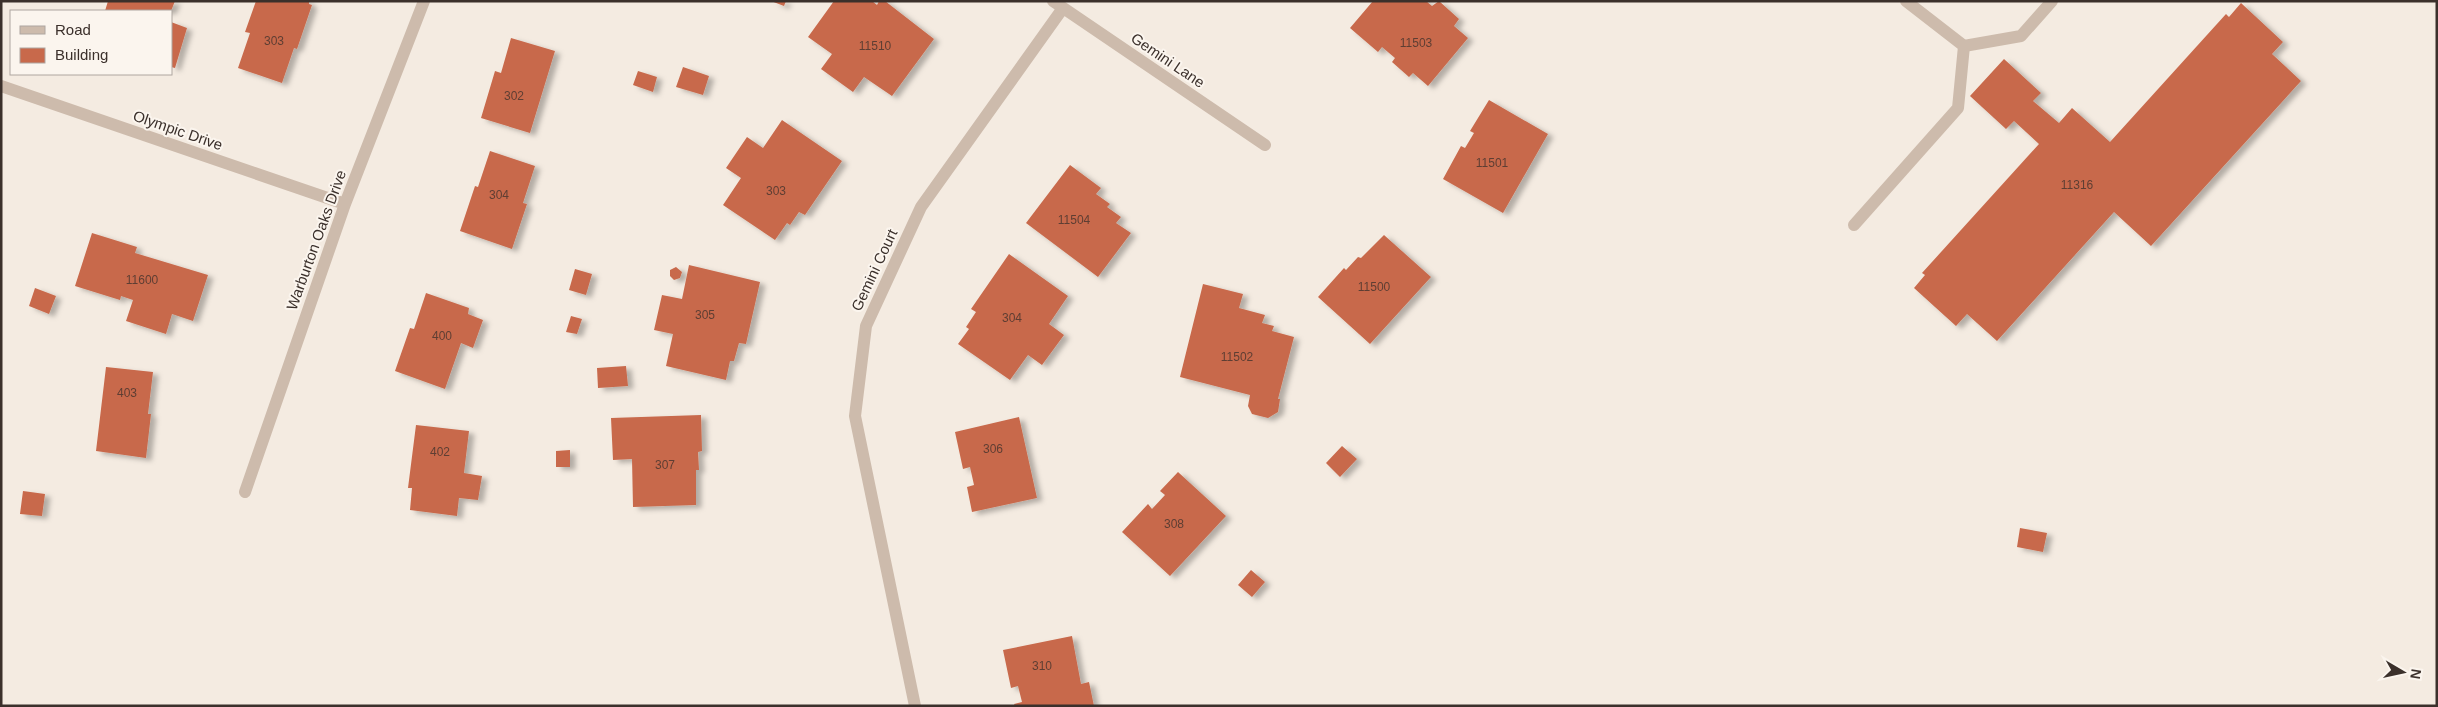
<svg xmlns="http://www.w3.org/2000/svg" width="2438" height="707" viewBox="0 0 2438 707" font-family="Helvetica,sans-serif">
<defs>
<filter id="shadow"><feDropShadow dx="5.5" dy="3" stdDeviation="2.5" flood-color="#0004"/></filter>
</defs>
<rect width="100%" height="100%" fill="#f4ebe1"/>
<!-- building -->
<path fill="#c8694b" filter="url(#shadow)" d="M 108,1 L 175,1 L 171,11 L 105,11 Z
M 256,1 L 309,1 L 309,4 L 312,5 L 297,49 L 294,48 L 282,83 L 238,68 L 250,33 L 245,32 Z
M 771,1 L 786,1 L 784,6 Z
M 834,1 L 872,1 L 877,5 L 879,1 L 885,1 L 934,39 L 892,96 L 864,77 L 853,92 L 821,69 L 832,54 L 808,37 Z
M 1373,1 L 1426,1 L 1432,6 L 1439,1 L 1459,19 L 1454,26 L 1468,38 L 1428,86 L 1413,73 L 1409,77 L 1392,62 L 1395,58 L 1382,47 L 1378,52 L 1350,28 Z
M 2241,3 L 2283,42 L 2272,54 L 2301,81 L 2151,246 L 2114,212 L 1997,341 L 1967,314 L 1956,326 L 1914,288 L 1925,275 L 1922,273 L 2039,144 L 2014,121 L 2006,129 L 1970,96 L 2004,59 L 2041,93 L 2033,101 L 2059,123 L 2072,108 L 2110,142 L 2226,14 L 2229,17 Z
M 171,22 L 187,28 L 175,68 L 171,67 Z
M 511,38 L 555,51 L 530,133 L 481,118 L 495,71 L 501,73 Z
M 683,67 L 709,76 L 703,95 L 676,87 Z
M 638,71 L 657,77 L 653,92 L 633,85 Z
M 1489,100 L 1548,134 L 1503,213 L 1443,179 L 1461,146 L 1465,148 L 1474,133 L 1470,131 Z
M 782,120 L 842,161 L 805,215 L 799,212 L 790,225 L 787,223 L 775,240 L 723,205 L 741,178 L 726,168 L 747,137 L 763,148 Z
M 490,151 L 535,166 L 523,203 L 527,204 L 512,249 L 460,231 L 475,186 L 478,187 Z
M 1070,165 L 1101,188 L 1096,194 L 1110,204 L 1107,207 L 1121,217 L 1116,223 L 1131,233 L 1098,277 L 1026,223 Z
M 92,233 L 137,247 L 135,253 L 208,275 L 193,321 L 172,314 L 166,334 L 126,321 L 133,300 L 121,296 L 120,300 L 75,286 Z
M 1384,235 L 1431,277 L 1370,344 L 1318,297 L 1344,268 L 1346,270 L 1358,257 L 1361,258 Z
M 1009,254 L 1068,296 L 1049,324 L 1064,335 L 1042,365 L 1028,355 L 1010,380 L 958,344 L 969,329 L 966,327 L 976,312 L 971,309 Z
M 689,265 L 760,282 L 746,344 L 739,343 L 734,361 L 730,361 L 726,380 L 666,366 L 673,334 L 654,330 L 662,295 L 682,299 Z
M 676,267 L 682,272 L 680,278 L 674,280 L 670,276 L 670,270 Z
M 575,269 L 592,274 L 586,295 L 569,290 Z
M 1203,284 L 1243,294 L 1239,308 L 1265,315 L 1262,323 L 1274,326 L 1272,331 L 1294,337 L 1278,399 L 1280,399 L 1278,412 L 1268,418 L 1252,414 L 1248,406 L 1250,395 L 1180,377 Z
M 35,288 L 56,296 L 49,314 L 29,306 Z
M 426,293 L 469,308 L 468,314 L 483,320 L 473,348 L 461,343 L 445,389 L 395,371 L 410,328 L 414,329 Z
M 571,316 L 582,319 L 577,334 L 566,332 Z
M 626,366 L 628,386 L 598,388 L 597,368 Z
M 106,367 L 153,372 L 148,414 L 151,414 L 146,458 L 96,451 Z
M 701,415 L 702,451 L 698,452 L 699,470 L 696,470 L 696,505 L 633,507 L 632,459 L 613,460 L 611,418 Z
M 1019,417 L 1037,498 L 972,512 L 967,487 L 974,485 L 970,467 L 963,469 L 955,432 Z
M 416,425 L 469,431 L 464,473 L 482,476 L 478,500 L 459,498 L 457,516 L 410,510 L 412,488 L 408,488 Z
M 1342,446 L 1357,459 L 1340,477 L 1326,463 Z
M 570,450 L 570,467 L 556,467 L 556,451 Z
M 1178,472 L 1226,516 L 1170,576 L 1122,532 L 1148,504 L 1152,509 L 1165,495 L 1160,491 Z
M 23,491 L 45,494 L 42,516 L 20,514 Z
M 2020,528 L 2047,533 L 2043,552 L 2017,547 Z
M 1251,570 L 1265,582 L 1252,597 L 1238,585 Z
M 1072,636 L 1081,684 L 1089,682 L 1094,706 L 1015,706 L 1014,704 L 1022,702 L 1018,686 L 1011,688 L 1003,650 Z"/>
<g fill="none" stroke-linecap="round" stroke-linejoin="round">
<!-- minor -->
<path stroke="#cdbbac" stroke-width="12" d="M 1053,1 L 1265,145
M 1906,1 L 1964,46 L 2021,36 L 2052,1
M 1,86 L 345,204
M 1854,225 L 1958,108 L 1964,46
M 245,492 L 345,204 L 424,1
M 915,706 L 855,416 L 866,326 L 921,207 L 1063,8"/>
</g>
<g text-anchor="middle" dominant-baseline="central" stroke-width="4" stroke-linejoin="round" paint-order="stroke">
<!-- number labels -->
<g font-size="12" fill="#5e3e33">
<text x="274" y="41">303</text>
<text x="1416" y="43">11503</text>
<text x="875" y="46">11510</text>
<text x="514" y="96">302</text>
<text x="1492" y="163">11501</text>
<text x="2077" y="185">11316</text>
<text x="776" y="191">303</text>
<text x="499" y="195">304</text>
<text x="1074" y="220">11504</text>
<text x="142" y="280">11600</text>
<text x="1374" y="287">11500</text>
<text x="705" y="315">305</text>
<text x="1012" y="318">304</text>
<text x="442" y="336">400</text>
<text x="1237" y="357">11502</text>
<text x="127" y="393">403</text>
<text x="993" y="449">306</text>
<text x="440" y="452">402</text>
<text x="665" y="465">307</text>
<text x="1174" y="524">308</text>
<text x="1042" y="666">310</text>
</g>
<!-- street labels -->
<g font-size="15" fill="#3b302b" stroke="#fbf5ee">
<text transform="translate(1168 60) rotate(34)">Gemini Lane</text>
<text transform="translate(178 130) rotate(19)">Olympic Drive</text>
<text transform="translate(316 240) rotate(-70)">Warburton Oaks Drive</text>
<text transform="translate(874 270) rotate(-65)">Gemini Court</text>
</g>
</g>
<!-- border -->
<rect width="2438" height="707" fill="none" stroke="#3b302b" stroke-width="5"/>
<!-- legend -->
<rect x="10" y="10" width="162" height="65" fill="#fbf5ee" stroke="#aea6a0"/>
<rect x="20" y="26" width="25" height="8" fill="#cdbbac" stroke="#aea6a0"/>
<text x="55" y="35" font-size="15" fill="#3b302b">Road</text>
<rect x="20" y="48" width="25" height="15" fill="#c8694b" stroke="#aea6a0"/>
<text x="55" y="60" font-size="15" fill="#3b302b">Building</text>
<!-- north arrow -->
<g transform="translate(2403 672) rotate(99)" stroke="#fbf5ee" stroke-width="4" paint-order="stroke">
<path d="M0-4L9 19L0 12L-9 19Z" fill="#3b302b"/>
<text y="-8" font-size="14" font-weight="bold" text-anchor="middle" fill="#3b302b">N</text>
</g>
</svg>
